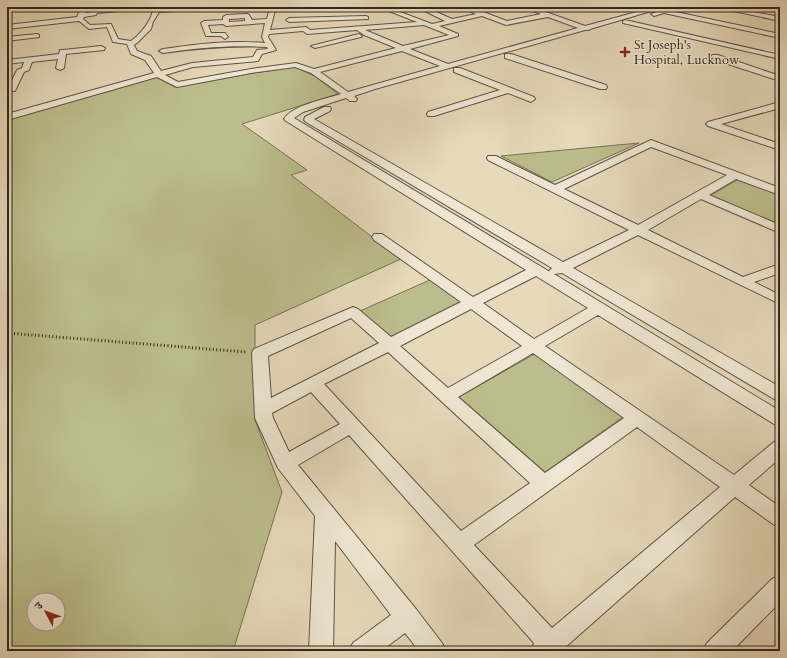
<svg xmlns="http://www.w3.org/2000/svg" width="787" height="658" viewBox="0 0 787 658" font-family="Cardo,'Noto Serif Devanagari',serif">
<rect width="100%" height="100%" fill="#e7dabb"/>
<filter id="stains"><feTurbulence type="fractalNoise" baseFrequency=".005" numOctaves="4"/><feColorMatrix values="0 0 0 0 .2 0 0 0 0 .09 0 0 0 0 .02 0 0 0 .5 -.17"/></filter>
<radialGradient id="worn" r=".72"><stop offset=".6" stop-color="#630" stop-opacity="0"/><stop offset="1" stop-color="#630" stop-opacity=".3"/></radialGradient>
<!-- green -->
<path fill="#bcbd8c" stroke="#767255" fill-rule="evenodd" d="M 296,67 L 316,77 L 338,94 L 242,124 L 307,170 L 291,175 L 401,259 L 255,325 L 255,420 L 282,492 L 233,651 L 7,651 L 7,119 L 157,77 L 175,87 L 254,73 ZM 34,600 L 58,600 L 58,624 L 34,624 Z
M 639,143 L 552,182 L 501,156 Z
M 739,179 L 780,195 L 780,225 L 709,196 Z
M 432,279 L 464,302 L 390,338 L 360,311 Z
M 536,353 L 623,417 L 545,472 L 459,397 Z"/>
<g fill="none" stroke-linecap="round" stroke-linejoin="round">
<defs>
<path id="minor" d="M 7,7 L 17,7 L 7,10 Z
M 81,7 L 87,7 L 85,13 L 91,12 L 94,9 L 127,7 L 206,7 L 203,9 L 159,12 L 153,22 L 151,29 L 138,42 L 134,45 L 137,51 L 151,56 L 161,71 L 192,63 L 253,57 L 257,50 L 268,49 L 267,47 C 231,45 198,48 163,53 L 159,51 L 163,49 C 197,44 230,40 265,43 L 262,37 L 265,23 L 226,26 L 223,24 L 208,25 L 211,33 L 225,33 L 228,37 L 225,39 L 221,36 L 206,36 L 201,23 L 204,21 L 223,20 L 223,17 L 226,15 L 247,14 L 249,15 L 252,20 L 267,19 L 270,7 L 307,7 L 304,9 L 275,10 L 270,30 L 306,27 L 310,30 L 417,22 L 379,7 L 387,7 L 432,24 L 445,21 L 417,7 L 425,7 L 452,19 L 476,14 L 462,7 L 470,7 L 507,21 L 541,14 L 523,7 L 532,7 L 585,26 L 655,7 L 665,7 L 590,29 L 589,30 L 585,30 L 375,89 L 354,96 L 357,99 L 356,101 L 350,101 L 346,98 L 303,112 L 294,118 L 550,272 L 549,271 L 552,268 L 306,122 L 304,120 L 305,117 L 324,107 L 330,107 L 331,109 L 330,111 L 314,119 L 563,262 L 629,230 L 488,160 L 487,158 L 488,156 L 496,156 L 555,185 L 651,140 L 780,188 L 780,195 L 736,179 L 709,195 L 780,225 L 780,233 L 701,199 L 648,230 L 743,277 L 780,264 L 780,273 L 754,282 L 780,295 L 780,304 L 638,235 L 573,268 L 780,387 L 780,401 L 774,399 L 562,273 L 554,274 L 780,411 L 780,426 L 774,424 L 598,315 L 545,346 L 734,475 L 774,442 L 780,440 L 780,458 L 749,485 L 780,507 L 780,527 L 773,524 L 735,497 L 561,651 L 531,651 L 534,643 L 349,435 L 298,465 L 416,609 L 442,643 L 446,651 L 419,651 L 405,633 L 381,651 L 349,651 L 353,643 L 391,615 L 335,541 L 333,651 L 309,651 L 315,516 L 278,468 L 255,418 L 252,353 L 254,349 L 353,307 L 358,309 L 391,337 L 461,302 L 374,240 L 372,237 L 374,234 L 382,234 L 473,297 L 526,270 L 286,121 L 284,119 C 292,105 326,99 341,94 L 311,73 L 295,67 L 251,73 L 177,87 L 157,77 L 7,120 L 7,114 L 154,73 L 145,60 L 131,54 L 127,44 L 113,42 L 107,27 L 89,29 L 79,21 L 7,29 L 7,25 L 77,17 ZM 153,8 C 153,19 140,35 131,41 L 118,39 L 111,24 L 90,25 L 83,19 L 84,17 L 96,15 L 97,13 ZM 482,16 L 506,25 L 548,17 L 578,28 L 448,64 L 410,49 L 458,36 L 458,34 L 439,26 ZM 245,18 L 245,21 L 229,22 L 229,19 ZM 424,25 L 449,35 L 403,46 L 365,30 ZM 357,30 L 364,35 L 396,48 L 314,69 L 296,63 L 251,69 L 178,82 L 165,75 L 193,67 L 258,61 L 262,54 L 276,50 L 268,37 L 269,34 L 303,31 L 307,34 ZM 402,51 L 440,66 L 348,92 L 320,72 ZM 651,147 L 727,175 L 638,225 L 564,189 ZM 536,276 L 588,308 L 534,339 L 483,303 ZM 471,309 L 522,346 L 448,388 L 400,346 ZM 351,318 L 379,343 L 271,398 L 268,356 ZM 388,352 L 530,483 L 461,531 L 324,384 ZM 533,353 L 624,418 L 545,473 L 458,397 ZM 311,392 L 340,424 L 289,452 L 273,418 L 272,413 ZM 637,427 L 720,487 L 552,628 L 474,545 Z
M 672,7 L 682,7 L 671,11 L 780,34 L 780,38 L 664,13 L 654,16 L 651,14 Z
M 715,7 L 727,7 L 780,17 L 780,21 Z
M 366,16 L 368,17 L 368,19 L 289,22 L 286,20 L 289,18 Z
M 625,20 L 780,55 L 780,59 L 623,23 L 623,21 Z
M 37,34 L 39,35 L 39,37 L 7,41 L 7,37 Z
M 359,34 L 362,36 L 361,37 L 315,48 L 311,46 Z
M 101,46 L 105,48 L 104,50 L 66,54 L 64,68 L 60,70 L 56,68 L 58,59 L 32,62 L 29,70 L 24,72 L 15,91 L 12,91 L 8,89 L 17,70 L 22,68 L 24,62 L 7,64 L 7,60 L 59,54 L 60,50 L 63,50 Z
M 505,54 L 511,54 L 606,85 L 607,87 L 606,89 L 600,89 L 505,58 Z
M 712,55 L 718,55 L 780,76 L 780,81 L 712,59 Z
M 454,68 L 460,68 L 534,97 L 535,99 L 531,102 L 508,93 L 434,116 L 428,116 L 427,114 L 428,112 L 500,90 L 454,72 Z
M 780,102 L 780,108 L 721,124 L 780,144 L 780,150 L 708,126 L 706,124 L 708,122 Z
M 780,575 L 780,602 L 732,651 L 703,651 L 707,643 L 772,579 Z"/>
</defs>
<!-- minor casing -->
<use href="#minor" stroke="#5e5445" stroke-width="2"/>
<!-- path -->
<path stroke="#30281e" stroke-width="3" stroke-dasharray="1 2.5" stroke-linecap="butt" d="M 7,333 L 246,352"/>
<!-- minor -->
<use href="#minor" fill="#efe7d3" fill-rule="evenodd"/>
</g>
<!-- markers -->
<path fill="#8f2418" stroke="#efe7d3" stroke-width="1.5" d="M623 46h4v4h4v4h-4v4h-4v-4h-4v-4h4z"/>
<g text-anchor="middle" dominant-baseline="central" stroke-width="3" stroke-linejoin="round" paint-order="stroke">
<!-- far-poi labels -->
<g font-size="13" fill="#30281e" stroke="#efe7d3" text-anchor="start">
<text x="634" y="45">St Joseph's<tspan x="634" dy="15">Hospital, Lucknow</tspan></text>
</g>
</g>
<!-- margin -->
<rect width="787" height="658" fill="none" stroke="#e7dabb" stroke-width="24"/>
<rect x="8" y="8" width="771" height="642" fill="none" stroke="#30281e" stroke-width="2"/>
<rect x="12" y="12" width="763" height="634" fill="none" stroke="#30281e"/>
<!-- north arrow -->
<g transform="translate(46 612) rotate(311)"><circle r="19" fill="#efe7d3" stroke="#a39b8b"/>
<path d="M0-3L7 15L0 10L-7 15Z" fill="#8f2418"/>
<text y="-6" font-size="11" font-weight="bold" text-anchor="middle" fill="#30281e">उ</text>
</g>
<rect width="100%" height="100%" filter="url(#stains)"/>
<rect width="100%" height="100%" fill="url(#worn)"/>
</svg>
